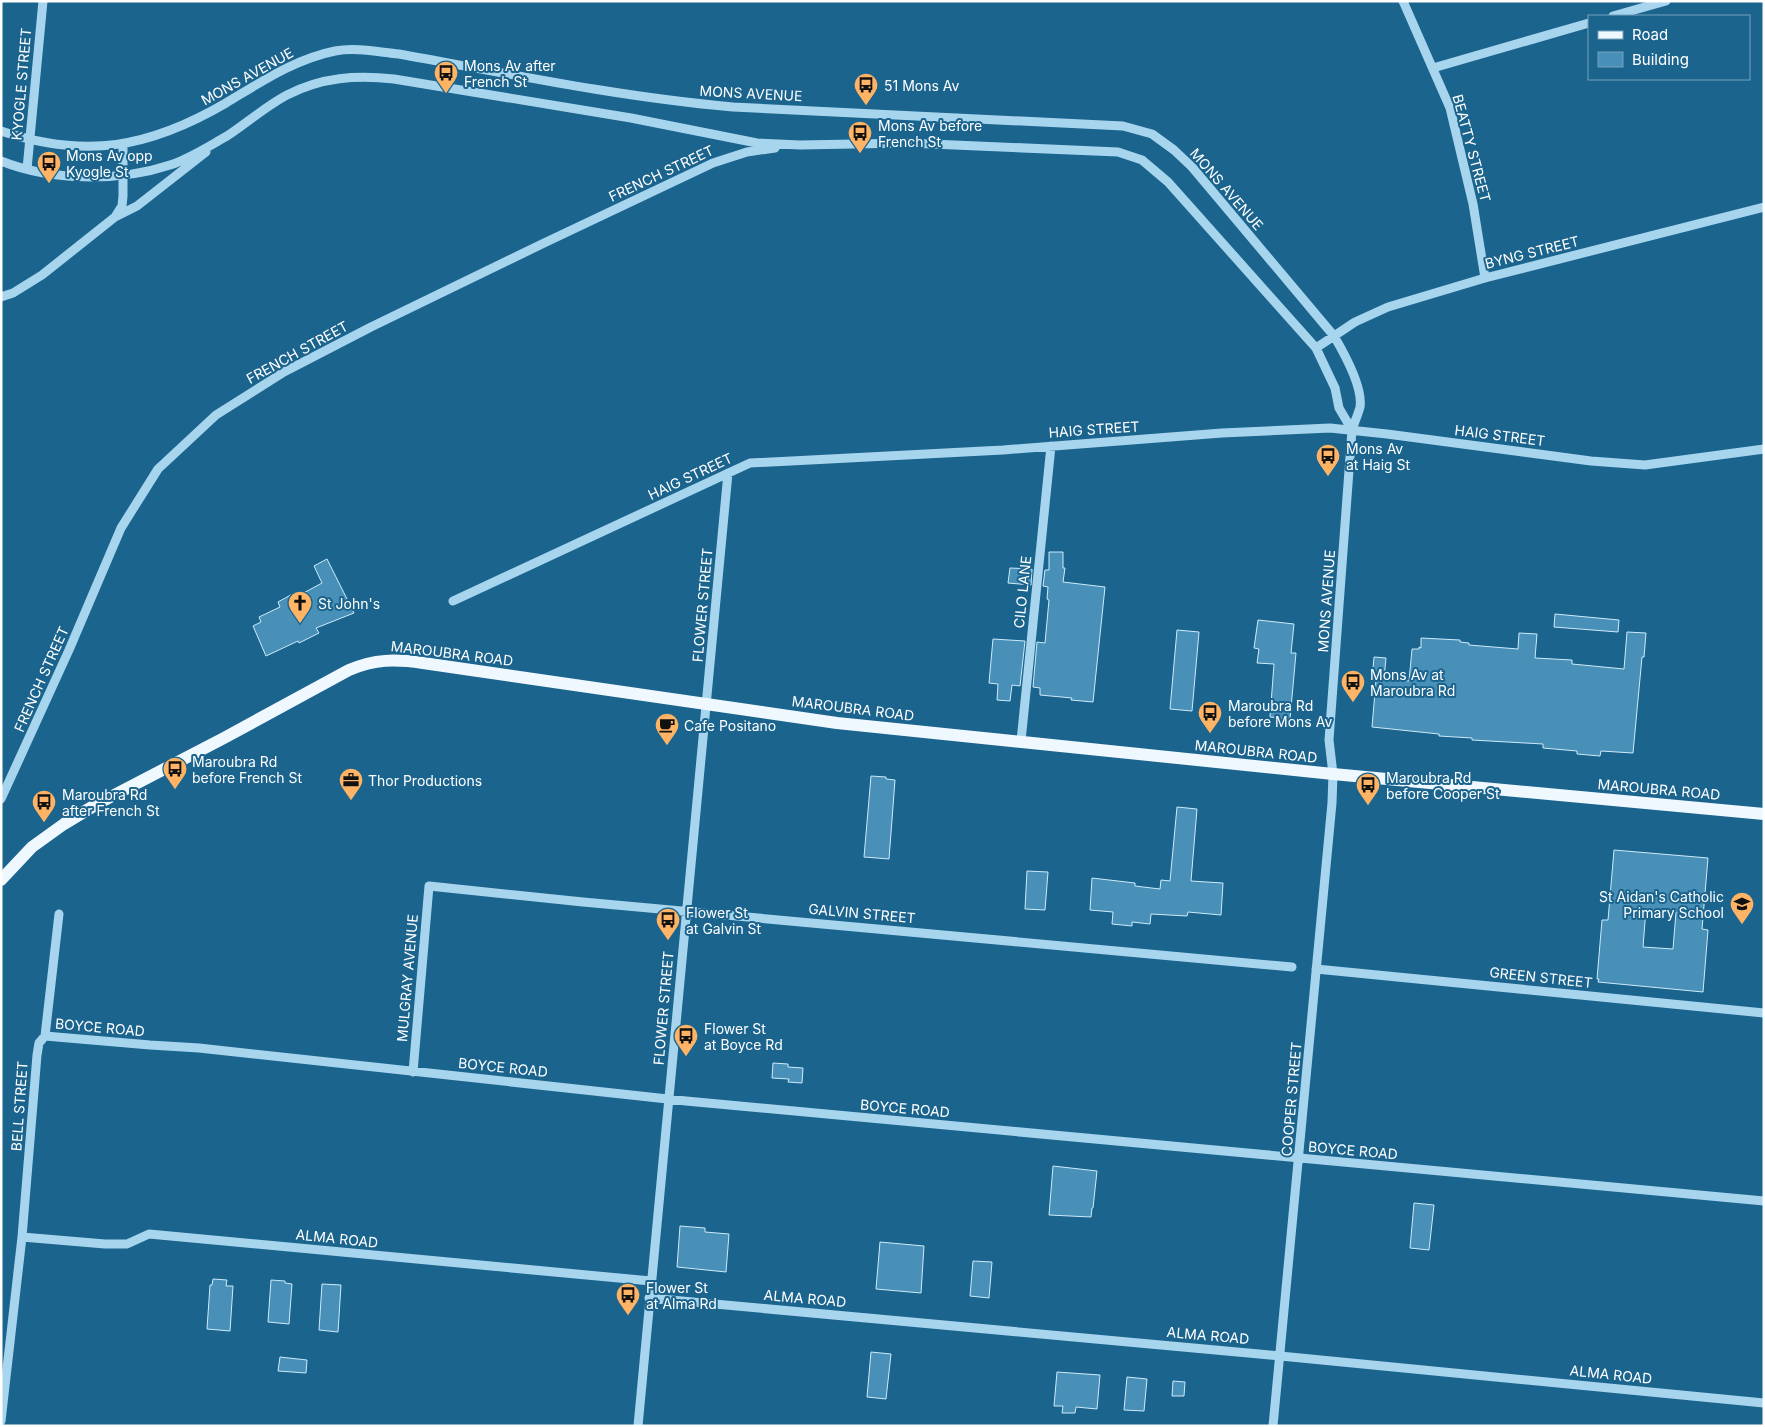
<svg xmlns="http://www.w3.org/2000/svg" width="1765" height="1427" viewBox="0 0 1765 1427" font-family="Inter,sans-serif">
<rect width="100%" height="100%" fill="#1b648e"/>
<!-- building -->
<path fill="#4890b8" stroke="#ceebfa" fill-rule="evenodd" d="M 1049,552 L 1063,552 L 1063,568 L 1065,568 L 1063,582 L 1105,587 L 1093,702 L 1071,700 L 1072,698 L 1040,695 L 1040,688 L 1033,687 L 1037,642 L 1045,643 L 1049,600 L 1047,599 L 1048,587 L 1043,586 L 1045,570 L 1049,570 Z
M 327,559 L 354,613 L 316,628 L 319,633 L 299,643 L 298,641 L 266,656 L 253,626 L 261,622 L 259,617 L 280,607 L 278,602 L 296,592 L 298,596 L 322,583 L 314,566 Z
M 1010,568 L 1032,569 L 1031,585 L 1008,583 Z
M 1555,614 L 1619,620 L 1618,632 L 1554,627 Z
M 1258,620 L 1294,624 L 1291,653 L 1296,653 L 1290,719 L 1270,717 L 1274,664 L 1257,663 L 1259,649 L 1254,648 Z
M 1177,630 L 1199,632 L 1192,711 L 1170,709 Z
M 1627,632 L 1646,633 L 1644,657 L 1642,657 L 1633,753 L 1601,751 L 1600,756 L 1577,754 L 1577,751 L 1543,748 L 1543,744 L 1472,740 L 1472,738 L 1439,736 L 1439,734 L 1372,727 L 1376,680 L 1372,680 L 1374,657 L 1386,658 L 1384,679 L 1409,681 L 1412,649 L 1419,649 L 1419,647 L 1421,648 L 1421,638 L 1460,640 L 1460,642 L 1469,643 L 1469,645 L 1518,649 L 1519,633 L 1537,634 L 1535,658 L 1572,660 L 1572,664 L 1624,669 Z
M 993,639 L 1025,641 L 1020,686 L 1012,685 L 1010,701 L 997,700 L 998,684 L 989,683 Z
M 871,776 L 886,777 L 886,779 L 895,780 L 889,859 L 864,857 Z
M 1177,807 L 1197,809 L 1191,881 L 1223,883 L 1221,915 L 1188,912 L 1187,916 L 1151,914 L 1150,924 L 1132,922 L 1132,926 L 1112,924 L 1113,912 L 1090,910 L 1092,878 L 1135,883 L 1135,886 L 1160,889 L 1161,880 L 1170,881 Z
M 1614,850 L 1708,858 L 1702,929 L 1708,930 L 1703,992 L 1598,982 L 1599,979 L 1597,979 L 1602,920 L 1608,920 ZM 1646,909 L 1676,912 L 1673,949 L 1643,947 Z
M 1027,871 L 1048,872 L 1045,910 L 1025,909 Z
M 773,1063 L 788,1064 L 788,1067 L 803,1068 L 802,1083 L 788,1082 L 789,1079 L 772,1078 Z
M 1053,1166 L 1097,1171 L 1093,1208 L 1092,1208 L 1091,1217 L 1049,1215 Z
M 1414,1203 L 1434,1205 L 1429,1250 L 1410,1248 Z
M 680,1226 L 705,1228 L 705,1232 L 729,1234 L 726,1272 L 677,1267 Z
M 880,1242 L 924,1246 L 921,1293 L 876,1289 Z
M 973,1261 L 992,1262 L 989,1298 L 970,1296 Z
M 213,1279 L 227,1280 L 226,1286 L 233,1286 L 230,1331 L 207,1329 L 210,1285 L 212,1285 Z
M 271,1280 L 285,1281 L 285,1283 L 292,1284 L 289,1324 L 268,1322 Z
M 322,1284 L 341,1285 L 338,1332 L 319,1330 Z
M 871,1352 L 891,1354 L 886,1399 L 867,1397 Z
M 280,1357 L 307,1360 L 306,1373 L 278,1371 Z
M 1057,1372 L 1100,1375 L 1097,1409 L 1076,1407 L 1075,1413 L 1062,1413 L 1063,1406 L 1054,1406 Z
M 1127,1377 L 1147,1379 L 1144,1411 L 1124,1410 Z
M 1173,1381 L 1185,1382 L 1184,1396 L 1172,1396 Z"/>
<g fill="none" stroke-linecap="round" stroke-linejoin="round">
<!-- minor -->
<path stroke="#a8d5ee" stroke-width="9" d="M 1403,1 L 1450,108 L 1473,204 L 1485,278
M 1613,16 L 1666,1
M 1433,68 L 1589,23
M 1,131 C 86,159 149,148 226,103 C 261,82 295,59 335,51 C 356,47 378,52 399,54 C 510,74 620,97 733,107 L 1123,126 L 1152,134 L 1174,150 L 1192,167 L 1334,336 C 1344,353 1363,388 1360,407 C 1358,415 1354,423 1352,430 L 1329,740 L 1333,774 L 1332,803 L 1273,1426
M 1,161 C 51,181 119,182 170,165 C 189,159 209,146 227,136 C 247,123 266,106 287,95 C 322,77 356,75 394,79 L 631,118 L 757,143 L 800,145 L 908,143 L 1118,152 L 1142,160 L 1168,182 L 1316,348 L 1335,388 L 1339,408 L 1352,430
M 27,169 L 43,1
M 115,217 L 122,206 L 123,196 L 123,144
M 1,297 L 13,293 L 42,275 L 115,217 L 137,206 L 206,152
M 1316,348 L 1355,322 L 1388,307 L 1485,278 L 1764,207
M 453,601 L 750,463 L 1003,450 L 1222,433 L 1330,428 L 1387,434 L 1591,461 L 1645,465 L 1764,449
M 1021,741 L 1051,446
M 1,799 L 69,650 L 121,528 L 158,469 L 216,415 L 284,372 L 371,327 L 542,244 L 713,163 L 747,152 L 775,148
M 1316,969 L 1764,1013
M 45,1036 L 150,1045 L 199,1048 L 686,1101 L 1764,1201
M 413,1072 L 429,886 L 583,902 L 1292,967
M 22,1237 L 105,1244 L 127,1244 L 149,1234 L 651,1281
M 649,1298 L 1259,1354 L 1764,1403
M 1,1421 L 22,1237 L 37,1055 L 39,1043 L 45,1036 L 59,914
M 638,1426 L 728,473"/>
<!-- major -->
<path stroke="#eff8ff" stroke-width="12" d="M 1,880 L 32,847 L 64,824 L 97,804 L 224,738 L 349,670 C 375,659 395,659 423,663 L 837,723 L 1333,774 L 1764,814"/>
</g>
<!-- icons -->
<defs>
<symbol id="bus-pin" viewBox="-11 -11 22 30"><path d="M0 17L-7.5 6A9.5 9.5 0 1 1 7.5 6Z" fill="#ffb465" stroke="#1b648e"/><path d="M-5-6H5V4H4V6H2V4H-2V6H-4V4H-5ZM-3.5-4V0h7V-4ZM-3.5 1.2v1.5H-2V1.2ZM2 1.2v1.5H3.5V1.2Z" fill="#111"/></symbol>
<symbol id="church-pin" viewBox="-11 -11 22 30"><path d="M0 17L-7.5 6A9.5 9.5 0 1 1 7.5 6Z" fill="#ffb465" stroke="#1b648e"/><path d="M-1.2-6h2.4v3.5h3.3v2.4h-3.3V6h-2.4V-.1h-3.3v-2.4h3.3Z" fill="#111"/></symbol>
<symbol id="cafe-pin" viewBox="-11 -11 22 30"><path d="M0 17L-7.5 6A9.5 9.5 0 1 1 7.5 6Z" fill="#ffb465" stroke="#1b648e"/><path d="M-5.5-4.5H6V0H3Q3 3.5 0 3.5H-2.5Q-5.5 3.5-5.5 0ZM3-3.2v2h1.7v-2ZM-6 4.5H4V6H-6Z" fill="#111"/></symbol>
<symbol id="office-pin" viewBox="-11 -11 22 30"><path d="M0 17L-7.5 6A9.5 9.5 0 1 1 7.5 6Z" fill="#ffb465" stroke="#1b648e"/><path d="M-6-3h4V-5.5h4V-3h4V5H-6ZM-1-4.5V-3h2v-1.5ZM-6 0V1H6V0Z" fill="#111"/></symbol>
<symbol id="school-pin" viewBox="-11 -11 22 30"><path d="M0 17L-7.5 6A9.5 9.5 0 1 1 7.5 6Z" fill="#ffb465" stroke="#1b648e"/><path d="M0-5L7-2L0 1L-7-2ZM-4 1L0 2.5L4 1V4Q0 6-4 4Z" fill="#111"/></symbol>
</defs>
<g fill-rule="evenodd">
<use href="#bus-pin" x="432" y="59" width="28" height="38"/>
<use href="#bus-pin" x="852" y="71" width="28" height="38"/>
<use href="#bus-pin" x="846" y="119" width="28" height="38"/>
<use href="#bus-pin" x="35" y="149" width="28" height="38"/>
<use href="#bus-pin" x="1314" y="442" width="28" height="38"/>
<use href="#church-pin" x="286" y="589" width="28" height="38"/>
<use href="#bus-pin" x="1339" y="668" width="28" height="38"/>
<use href="#bus-pin" x="1196" y="699" width="28" height="38"/>
<use href="#cafe-pin" x="653" y="711" width="28" height="38"/>
<use href="#bus-pin" x="161" y="755" width="28" height="38"/>
<use href="#office-pin" x="337" y="766" width="28" height="38"/>
<use href="#bus-pin" x="1354" y="771" width="28" height="38"/>
<use href="#bus-pin" x="30" y="788" width="28" height="38"/>
<use href="#school-pin" x="1728" y="890" width="28" height="38"/>
<use href="#bus-pin" x="654" y="906" width="28" height="38"/>
<use href="#bus-pin" x="672" y="1022" width="28" height="38"/>
<use href="#bus-pin" x="614" y="1281" width="28" height="38"/>
</g>
<g text-anchor="middle" dominant-baseline="central" stroke-width="4" stroke-linejoin="round" paint-order="stroke">
<!-- poi labels -->
<g font-size="14" fill="#fff" stroke="#1b648e" text-anchor="start">
<text x="464" y="65">Mons Av after<tspan x="464" dy="16">French St</tspan></text>
<text x="884" y="85">51 Mons Av</text>
<text x="878" y="125">Mons Av before<tspan x="878" dy="16">French St</tspan></text>
<text x="66" y="155">Mons Av opp<tspan x="66" dy="16">Kyogle St</tspan></text>
<text x="1346" y="448">Mons Av<tspan x="1346" dy="16">at Haig St</tspan></text>
<text x="318" y="603">St John's</text>
<text x="1370" y="674">Mons Av at<tspan x="1370" dy="16">Maroubra Rd</tspan></text>
<text x="1228" y="705">Maroubra Rd<tspan x="1228" dy="16">before Mons Av</tspan></text>
<text x="684" y="725">Cafe Positano</text>
<text x="192" y="761">Maroubra Rd<tspan x="192" dy="16">before French St</tspan></text>
<text x="1386" y="777">Maroubra Rd<tspan x="1386" dy="16">before Cooper St</tspan></text>
<text x="368" y="780">Thor Productions</text>
<text x="62" y="794">Maroubra Rd<tspan x="62" dy="16">after French St</tspan></text>
<text x="1724" y="896" text-anchor="end">St Aidan's Catholic<tspan x="1724" dy="16">Primary School</tspan></text>
<text x="686" y="912">Flower St<tspan x="686" dy="16">at Galvin St</tspan></text>
<text x="704" y="1028">Flower St<tspan x="704" dy="16">at Boyce Rd</tspan></text>
<text x="646" y="1287">Flower St<tspan x="646" dy="16">at Alma Rd</tspan></text>
</g>
<!-- street labels -->
<g font-size="14" fill="#fff" stroke="#1b648e">
<text transform="translate(247 76) rotate(-29)">MONS AVENUE</text>
<text transform="translate(21 84) rotate(-85)">KYOGLE STREET</text>
<text transform="translate(751 93) rotate(3)">MONS AVENUE</text>
<text transform="translate(1472 148) rotate(75)">BEATTY STREET</text>
<text transform="translate(661 173) rotate(-25)">FRENCH STREET</text>
<text transform="translate(1227 189) rotate(49)">MONS AVENUE</text>
<text transform="translate(1532 252) rotate(-14)">BYNG STREET</text>
<text transform="translate(297 352) rotate(-29)">FRENCH STREET</text>
<text transform="translate(1094 429) rotate(-4)">HAIG STREET</text>
<text transform="translate(1500 435) rotate(7)">HAIG STREET</text>
<text transform="translate(690 476) rotate(-25)">HAIG STREET</text>
<text transform="translate(1022 592) rotate(-84)">CILO LANE</text>
<text transform="translate(1326 601) rotate(-86)">MONS AVENUE</text>
<text transform="translate(702 605) rotate(-85)">FLOWER STREET</text>
<text transform="translate(452 653) rotate(7)">MAROUBRA ROAD</text>
<text transform="translate(41 679) rotate(-66)">FRENCH STREET</text>
<text transform="translate(853 708) rotate(7)">MAROUBRA ROAD</text>
<text transform="translate(1256 751) rotate(6)">MAROUBRA ROAD</text>
<text transform="translate(1659 789) rotate(5)">MAROUBRA ROAD</text>
<text transform="translate(862 913) rotate(5)">GALVIN STREET</text>
<text transform="translate(1541 977) rotate(6)">GREEN STREET</text>
<text transform="translate(407 978) rotate(-85)">MULGRAY AVENUE</text>
<text transform="translate(663 1008) rotate(-85)">FLOWER STREET</text>
<text transform="translate(100 1027) rotate(5)">BOYCE ROAD</text>
<text transform="translate(503 1067) rotate(6)">BOYCE ROAD</text>
<text transform="translate(1291 1099) rotate(-85)">COOPER STREET</text>
<text transform="translate(19 1106) rotate(-86)">BELL STREET</text>
<text transform="translate(905 1108) rotate(5)">BOYCE ROAD</text>
<text transform="translate(1353 1150) rotate(5)">BOYCE ROAD</text>
<text transform="translate(337 1238) rotate(6)">ALMA ROAD</text>
<text transform="translate(805 1298) rotate(5)">ALMA ROAD</text>
<text transform="translate(1208 1335) rotate(5)">ALMA ROAD</text>
<text transform="translate(1611 1374) rotate(6)">ALMA ROAD</text>
</g>
</g>
<!-- border -->
<rect width="1765" height="1427" fill="none" stroke="#ffffff" stroke-width="5"/>
<!-- legend -->
<rect x="1588" y="15" width="162" height="65" fill="#1b648e" stroke="#76a2bb"/>
<rect x="1598" y="31" width="25" height="8" fill="#eff8ff" stroke="#76a2bb"/>
<text x="1632" y="40" font-size="15" fill="#ffffff">Road</text>
<rect x="1598" y="52" width="25" height="15" fill="#4890b8" stroke="#76a2bb"/>
<text x="1632" y="65" font-size="15" fill="#ffffff">Building</text>
</svg>
